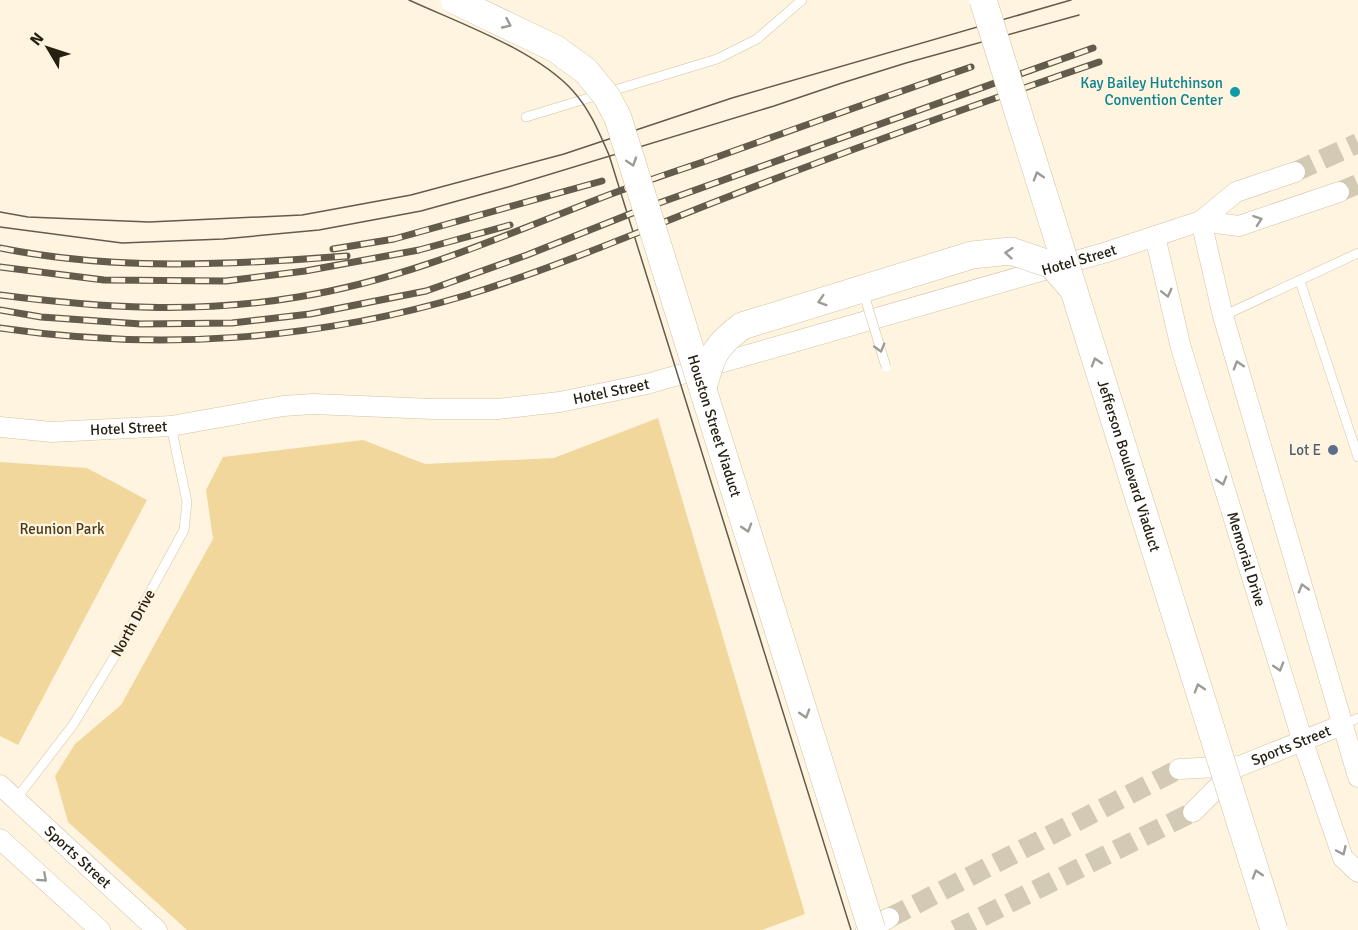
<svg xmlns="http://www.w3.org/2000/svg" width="1358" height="930" viewBox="0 0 1358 930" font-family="Signika,sans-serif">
<rect width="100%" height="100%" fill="#fef4df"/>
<!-- green -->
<path fill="#f2d79c" d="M 658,418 L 805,914 L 762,930 L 187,930 L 68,822 L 55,776 L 75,744 L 121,705 L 213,539 L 206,490 L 223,457 L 363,440 L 425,464 L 554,458 Z
M 0,462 L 87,468 L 147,500 L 18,745 L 0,736 Z"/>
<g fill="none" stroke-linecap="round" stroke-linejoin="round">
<!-- minor-tunnel -->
<path stroke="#d3cab6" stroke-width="20" stroke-dasharray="20 10" stroke-linecap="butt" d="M 1295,172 L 1358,143
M 1339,192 L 1358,184
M 889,918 L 1179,769
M 955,930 L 1193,812"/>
<defs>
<path id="service" d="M 526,117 L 717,59 L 757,39 L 802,0
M 1300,281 L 1358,457
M 1223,316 L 1358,253
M 1342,725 L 1358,718
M 16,799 L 73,725 L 119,649 L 184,530 L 187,502 L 171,426"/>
<g id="minor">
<path d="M 1201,221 L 1223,316 L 1358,777"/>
<path d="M 1201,221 L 1239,226 L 1339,192"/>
<path id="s1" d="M 1155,236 L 1181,348 L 1303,742 L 1343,858 L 1358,872"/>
<path id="s2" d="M 0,427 L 52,432 L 171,426 L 283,406 L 313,404 L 433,409 L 498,409 L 560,402 L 647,384 L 1107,252 L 1201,221 L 1236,192 L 1295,172"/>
<path id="s3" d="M 1179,769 L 1240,766 L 1342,725"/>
<path id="s4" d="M 0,785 L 157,930"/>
<path d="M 1193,812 L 1233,772"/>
<path d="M 0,839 L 100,930"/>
<path d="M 866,930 L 889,918"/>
</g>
</defs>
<!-- service casing -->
<use href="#service" stroke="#d3c3a0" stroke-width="10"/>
<!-- minor casing -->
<use href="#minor" stroke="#d3c3a0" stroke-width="21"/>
<!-- service -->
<use href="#service" stroke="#fff" stroke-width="9"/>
<!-- minor -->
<use href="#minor" stroke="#fff" stroke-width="20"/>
<!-- tram -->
<path stroke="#635c4d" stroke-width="1.5" d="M 409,0 C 459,23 536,50 573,91 C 590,110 599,132 609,155 L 851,930
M 0,212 L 28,217 L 149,222 L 302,215 L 411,195 L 564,154 L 732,98 L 1071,0
M 0,227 L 122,243 L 223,239 L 319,230 L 421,211 L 508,187 L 774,106 L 842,83 L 906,63 L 1079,15"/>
<defs>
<path id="rail" d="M 0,248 C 114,271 231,265 347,256
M 333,249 L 394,239 L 602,181
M 0,267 L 104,280 L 226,281 L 305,271 L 419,250 L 510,225
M 0,295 C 101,308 197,314 298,297 C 399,281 494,240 588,203 C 625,188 664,175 703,162 C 792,130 881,98 971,67
M 0,310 L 41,317 L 141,324 L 232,323 L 310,314 L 426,291 L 527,255 L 645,208 L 1093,48
M 0,328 C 156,351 315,341 467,295 C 555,268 640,231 725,198 C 849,150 974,105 1099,62"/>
</defs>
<!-- rail casing -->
<use href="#rail" stroke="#635c4d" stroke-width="7"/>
<!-- rail -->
<use href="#rail" stroke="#fef4df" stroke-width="4.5" stroke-dasharray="14" stroke-linecap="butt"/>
<defs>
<path id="service-bridge" d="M 863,291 L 886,367"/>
<g id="secondary-bridge">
<path id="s5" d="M 454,0 L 556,49 L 586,71 L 607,97 L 618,118 L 872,930"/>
<path id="s6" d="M 983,0 L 1274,930"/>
<path d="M 703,388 C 712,355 714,347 742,326 L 972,255 L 1011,251 L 1052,265 L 1072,288"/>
</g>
</defs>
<!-- service-bridge casing -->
<use href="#service-bridge" stroke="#d3c3a0" stroke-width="10" stroke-linecap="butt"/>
<!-- secondary-bridge casing -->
<use href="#secondary-bridge" stroke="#d3c3a0" stroke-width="28" stroke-linecap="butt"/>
<!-- service-bridge -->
<use href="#service-bridge" stroke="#fff" stroke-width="9"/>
<!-- secondary-bridge -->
<use href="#secondary-bridge" stroke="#fff" stroke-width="27"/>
</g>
<!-- one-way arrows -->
<defs><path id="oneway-chevron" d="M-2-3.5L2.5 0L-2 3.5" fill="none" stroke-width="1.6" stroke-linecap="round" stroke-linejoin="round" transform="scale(1.5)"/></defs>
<g stroke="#9d9b95">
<use href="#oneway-chevron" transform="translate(507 24) rotate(25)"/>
<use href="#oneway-chevron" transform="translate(632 162) rotate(72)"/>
<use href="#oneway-chevron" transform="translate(1038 176) rotate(-107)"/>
<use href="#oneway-chevron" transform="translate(1258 220) rotate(-19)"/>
<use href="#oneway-chevron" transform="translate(1009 253) rotate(-175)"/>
<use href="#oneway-chevron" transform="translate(1167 293) rotate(76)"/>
<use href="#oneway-chevron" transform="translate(822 301) rotate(163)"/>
<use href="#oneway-chevron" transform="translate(880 348) rotate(74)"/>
<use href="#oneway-chevron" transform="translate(1096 362) rotate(-107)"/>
<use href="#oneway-chevron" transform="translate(1238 365) rotate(-107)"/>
<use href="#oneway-chevron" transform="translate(1222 481) rotate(73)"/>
<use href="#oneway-chevron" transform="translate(747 528) rotate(73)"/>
<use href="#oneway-chevron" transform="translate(1303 588) rotate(-106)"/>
<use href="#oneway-chevron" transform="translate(1279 667) rotate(73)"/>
<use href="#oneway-chevron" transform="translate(1199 688) rotate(-107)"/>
<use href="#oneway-chevron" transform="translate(805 714) rotate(73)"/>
<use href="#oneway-chevron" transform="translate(1342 851) rotate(65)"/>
<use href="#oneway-chevron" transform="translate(1257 874) rotate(-107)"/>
<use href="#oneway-chevron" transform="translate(43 878) rotate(42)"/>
</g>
<!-- markers -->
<circle fill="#0f9aa8" stroke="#fef4df" stroke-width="2" cx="1235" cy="92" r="6"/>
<circle fill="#5c6f8a" stroke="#fef4df" stroke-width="2" cx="1333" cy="450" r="6"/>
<g text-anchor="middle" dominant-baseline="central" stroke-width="4.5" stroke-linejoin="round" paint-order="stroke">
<!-- culture labels -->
<g font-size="15" fill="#0d838f" stroke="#fef4df" text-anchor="end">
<text x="1223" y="83">Kay Bailey Hutchinson<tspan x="1223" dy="17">Convention Center</tspan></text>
</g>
<!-- street labels -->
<g font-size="15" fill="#262013" stroke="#fef4df">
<text stroke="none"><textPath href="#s2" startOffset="1101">Hotel Street</textPath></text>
<text stroke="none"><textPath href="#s2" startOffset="615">Hotel Street</textPath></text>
<text stroke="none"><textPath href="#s5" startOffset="530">Houston Street Viaduct</textPath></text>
<text stroke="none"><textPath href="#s2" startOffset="129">Hotel Street</textPath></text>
<text stroke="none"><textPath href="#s6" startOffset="488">Jefferson Boulevard Viaduct</textPath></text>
<text stroke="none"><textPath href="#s1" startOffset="336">Memorial Drive</textPath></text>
<text transform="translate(133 623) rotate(-61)">North Drive</text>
<text stroke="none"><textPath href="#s3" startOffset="116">Sports Street</textPath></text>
<text stroke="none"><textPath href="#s4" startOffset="106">Sports Street</textPath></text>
</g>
<!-- service labels -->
<g font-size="15" fill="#4e5e75" stroke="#fef4df" text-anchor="end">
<text x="1321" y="450">Lot E</text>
</g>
<!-- park labels -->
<g font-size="15" fill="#483917" stroke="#fef4df">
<text x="62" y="529">Reunion Park</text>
</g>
</g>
<!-- north arrow -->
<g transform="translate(48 48) rotate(309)" stroke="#fef4df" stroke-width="4.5" paint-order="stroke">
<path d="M0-4.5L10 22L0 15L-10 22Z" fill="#262013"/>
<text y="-9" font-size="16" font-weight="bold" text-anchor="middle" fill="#262013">N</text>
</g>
</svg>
